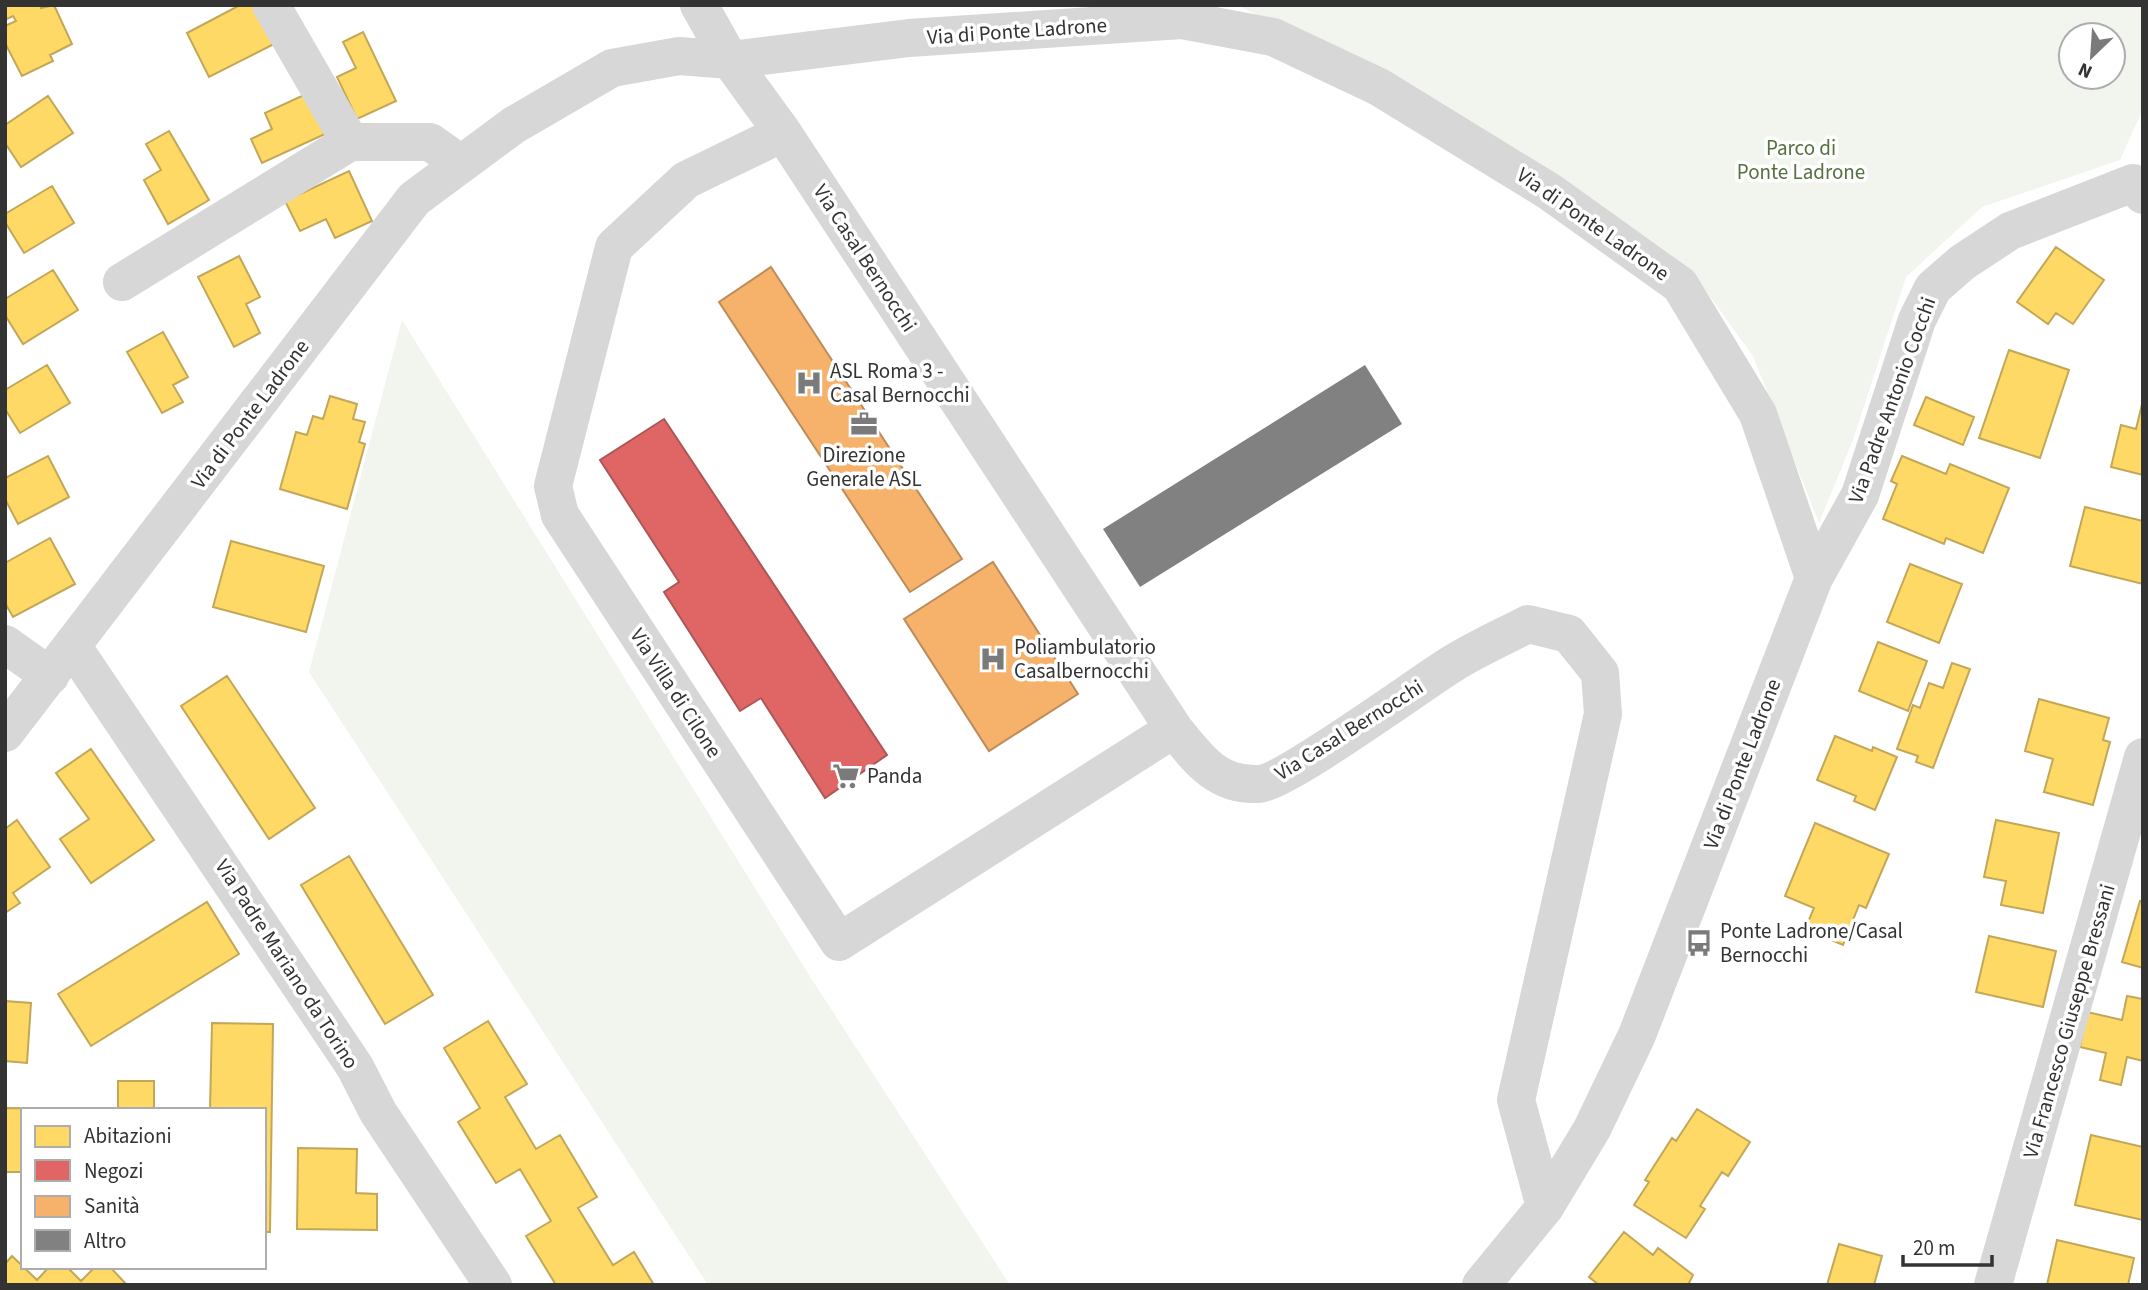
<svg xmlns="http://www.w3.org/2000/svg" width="2148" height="1290" viewBox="0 0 2148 1290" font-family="'Source Sans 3',sans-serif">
<rect width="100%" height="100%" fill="#fff"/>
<!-- green -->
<path fill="#f1f5ed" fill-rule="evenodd" d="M 1237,5 L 2143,5 L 2143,109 L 2120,160 L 1982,207 L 1906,277 L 1853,440 L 1819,523 L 1753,356 L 1695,276 L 1462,118 ZM 2071,35 L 2113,35 L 2113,77 L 2071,77 Z
M 402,320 L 809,975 L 1010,1285 L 708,1285 L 309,672 Z"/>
<!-- homes -->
<path fill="#ffd966" stroke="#c2a757" stroke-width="2" d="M 5,5 L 40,5 L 41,8 L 54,5 L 72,44 L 50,55 L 53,61 L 22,76 L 5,43 L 5,26 L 16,21 L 13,16 L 5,20 Z
M 240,5 L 259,5 L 278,42 L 209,77 L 187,33 Z
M 363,32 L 396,101 L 357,119 L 337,77 L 356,68 L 343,42 Z
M 306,94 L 325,134 L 262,163 L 251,139 L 272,129 L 265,113 Z
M 48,96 L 73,133 L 21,167 L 5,143 L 5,125 Z
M 169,131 L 209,200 L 168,224 L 144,180 L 161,170 L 146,144 Z
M 349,171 L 372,221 L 335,238 L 326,219 L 300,231 L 285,201 Z
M 52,186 L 74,223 L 24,253 L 5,222 L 5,214 Z
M 2056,247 L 2104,280 L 2073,324 L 2056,313 L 2048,324 L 2017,302 Z
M 239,256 L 260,297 L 246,304 L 260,333 L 234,347 L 198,277 Z
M 53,270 L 78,310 L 23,344 L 5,315 L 5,299 Z
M 163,332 L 188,377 L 173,385 L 183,402 L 162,413 L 127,352 Z
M 2009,350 L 2069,370 L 2040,458 L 1979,438 Z
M 47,365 L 70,403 L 20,433 L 5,409 L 5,390 Z
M 330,396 L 357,404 L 353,419 L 365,422 L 359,442 L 365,444 L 347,509 L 280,489 L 296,432 L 307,435 L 313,416 L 323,419 Z
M 1926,397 L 1974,417 L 1963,445 L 1914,425 Z
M 2143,400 L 2143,475 L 2111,467 L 2121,425 L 2136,429 Z
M 48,456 L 69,497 L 18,524 L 5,499 L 5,478 Z
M 1902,456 L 1946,474 L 1950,464 L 2009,488 L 1983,553 L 1946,538 L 1944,544 L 1883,519 L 1897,484 L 1891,481 Z
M 2085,507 L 2143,521 L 2143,584 L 2070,566 Z
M 50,538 L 75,584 L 13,617 L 5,603 L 5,563 Z
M 231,541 L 324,566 L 306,632 L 213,607 Z
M 1910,564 L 1962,584 L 1939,643 L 1887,622 Z
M 1878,642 L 1927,661 L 1908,711 L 1859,691 Z
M 1952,663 L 1970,669 L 1933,768 L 1916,762 L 1918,756 L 1897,749 L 1913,705 L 1920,708 L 1929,683 L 1943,688 Z
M 227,676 L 315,808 L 269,839 L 181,706 Z
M 2039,699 L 2109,718 L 2103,740 L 2110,742 L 2093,805 L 2044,792 L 2053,759 L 2025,751 Z
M 1835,736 L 1872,751 L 1873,747 L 1897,757 L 1875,810 L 1854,801 L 1856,796 L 1817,780 Z
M 91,749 L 154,840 L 91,883 L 60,839 L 89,819 L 56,773 Z
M 17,820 L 50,867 L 13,893 L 20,903 L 5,913 L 5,829 Z
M 1996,820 L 2059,833 L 2043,913 L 2001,905 L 2006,881 L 1984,877 Z
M 1815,823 L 1889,854 L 1866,908 L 1859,905 L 1843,945 L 1805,929 L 1814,908 L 1785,896 Z
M 349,856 L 433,995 L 385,1024 L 301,885 Z
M 2140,901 L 2143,902 L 2143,968 L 2122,962 Z
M 207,902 L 239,954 L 91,1046 L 58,994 Z
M 1989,936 L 2056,951 L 2043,1007 L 1976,992 Z
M 2127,996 L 2143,999 L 2143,1061 L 2127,1057 L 2121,1085 L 2100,1080 L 2106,1053 L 2080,1047 L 2087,1012 L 2122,1020 Z
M 5,1001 L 31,1003 L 27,1063 L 5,1061 Z
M 488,1021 L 527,1084 L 505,1097 L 536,1149 L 560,1135 L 597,1197 L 578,1208 L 613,1265 L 634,1252 L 654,1285 L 556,1285 L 526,1236 L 551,1221 L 520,1169 L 496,1183 L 458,1122 L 480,1108 L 444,1048 Z
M 212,1023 L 273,1024 L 270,1232 L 264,1232 L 264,1110 L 210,1110 Z
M 118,1081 L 154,1081 L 154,1110 L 23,1110 L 23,1172 L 5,1172 L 5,1108 L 118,1109 Z
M 1697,1109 L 1750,1142 L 1728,1176 L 1722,1172 L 1700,1206 L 1705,1209 L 1686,1238 L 1634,1205 L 1649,1182 L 1645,1180 L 1672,1138 L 1676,1141 Z
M 2091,1135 L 2143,1147 L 2143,1220 L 2075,1205 Z
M 298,1148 L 357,1149 L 356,1193 L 377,1194 L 377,1230 L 297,1229 Z
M 1624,1232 L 1653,1255 L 1658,1248 L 1693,1275 L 1688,1285 L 1599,1285 L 1589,1277 Z
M 2057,1240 L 2134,1258 L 2128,1285 L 2047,1285 Z
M 1839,1244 L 1882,1256 L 1874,1285 L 1827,1285 Z
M 12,1256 L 37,1280 L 49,1267 L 67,1267 L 81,1281 L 95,1267 L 110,1267 L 127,1285 L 5,1285 L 5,1264 Z"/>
<!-- shops -->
<path fill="#e06666" stroke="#ac5757" stroke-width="2" d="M 664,419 L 887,755 L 825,798 L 761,698 L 740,711 L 664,592 L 679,582 L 600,460 Z"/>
<!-- health -->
<path fill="#f6b26b" stroke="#bc8c5a" stroke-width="2" d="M 771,267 L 962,559 L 910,592 L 719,302 Z
M 993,562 L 1078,694 L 989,751 L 904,619 Z"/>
<!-- building -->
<path fill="#818181" d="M 1365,365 L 1402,424 L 1140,587 L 1103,529 Z"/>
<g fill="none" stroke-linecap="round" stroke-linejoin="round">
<!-- minor -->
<path stroke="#d7d7d7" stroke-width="38" d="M 271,5 L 350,142 L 430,142 L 461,164
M 699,5 L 730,60 L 783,133 L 1174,729 C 1197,758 1217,786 1258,784 C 1283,784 1421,683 1452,664 C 1476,649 1503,637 1528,624 L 1569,634 L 1600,673 L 1603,714 L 1516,1100 L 1545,1207
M 783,133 L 686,180 L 614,247 L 553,486 L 560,515 L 839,942 L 1174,729
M 122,282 L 350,142
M 1814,578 L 1860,495 L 1917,320 L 1933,288 L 1963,262 L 2010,231 L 2133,183 L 2143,195
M 5,644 L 50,676
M 73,647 L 355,1067 L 378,1112 L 493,1285
M 5,733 L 414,199 L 514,125 L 612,68 L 679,56 L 730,60 L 909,38 L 1182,20 L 1273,37 L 1379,87 L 1550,192 L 1680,285 L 1758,414 L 1814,578 L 1637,1035 L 1592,1129 L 1545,1207 L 1481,1285
M 1993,1285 L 2143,757"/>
</g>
<!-- icons -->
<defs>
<symbol id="hospital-bare" viewBox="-9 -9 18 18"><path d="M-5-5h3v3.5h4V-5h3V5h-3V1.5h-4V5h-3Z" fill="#7a7a7a" stroke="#fff" stroke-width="2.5" paint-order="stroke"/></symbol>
<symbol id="office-bare" viewBox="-9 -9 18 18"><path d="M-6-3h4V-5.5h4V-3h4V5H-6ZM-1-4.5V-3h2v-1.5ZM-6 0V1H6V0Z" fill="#7a7a7a" stroke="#fff" stroke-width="2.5" paint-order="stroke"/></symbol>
<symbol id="supermarket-bare" viewBox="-9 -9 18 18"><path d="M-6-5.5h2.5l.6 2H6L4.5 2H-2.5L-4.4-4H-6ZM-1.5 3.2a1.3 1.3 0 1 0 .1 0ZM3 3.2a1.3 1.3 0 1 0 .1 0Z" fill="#7a7a7a" stroke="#fff" stroke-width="2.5" paint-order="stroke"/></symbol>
<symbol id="bus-bare" viewBox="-9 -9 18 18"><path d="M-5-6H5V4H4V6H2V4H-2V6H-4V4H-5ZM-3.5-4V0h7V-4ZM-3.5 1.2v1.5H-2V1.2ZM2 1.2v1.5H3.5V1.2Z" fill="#7a7a7a" stroke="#fff" stroke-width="2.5" paint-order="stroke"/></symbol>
</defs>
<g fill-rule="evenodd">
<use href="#hospital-bare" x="790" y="364" width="38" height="38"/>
<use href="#office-bare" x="845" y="405" width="38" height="38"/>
<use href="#hospital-bare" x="974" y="640" width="38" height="38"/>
<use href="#supermarket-bare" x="827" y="757" width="38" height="38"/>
<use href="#bus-bare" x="1680" y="924" width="38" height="38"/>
</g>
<g text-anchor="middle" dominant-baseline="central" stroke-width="7" stroke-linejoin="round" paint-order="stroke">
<!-- street labels -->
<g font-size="21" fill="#333" stroke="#fff">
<text transform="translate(1017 31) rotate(-4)">Via di Ponte Ladrone</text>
<text transform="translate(1593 224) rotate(35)">Via di Ponte Ladrone</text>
<text transform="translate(865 258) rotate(57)">Via Casal Bernocchi</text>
<text transform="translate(1892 400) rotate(-70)">Via Padre Antonio Cocchi</text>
<text transform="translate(250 414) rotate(-53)">Via di Ponte Ladrone</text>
<text transform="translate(676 693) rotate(57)">Via Villa di Cilone</text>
<text transform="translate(1349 730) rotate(-32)">Via Casal Bernocchi</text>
<text transform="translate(1742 764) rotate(-69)">Via di Ponte Ladrone</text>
<text transform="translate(287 964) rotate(57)">Via Padre Mariano da Torino</text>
<text transform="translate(2069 1021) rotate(-74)">Via Francesco Giuseppe Bressani</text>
</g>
<!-- park labels -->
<g font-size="21" fill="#56703f" stroke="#fff">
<text x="1801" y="148">Parco di<tspan x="1801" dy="24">Ponte Ladrone</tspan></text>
</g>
<!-- poi labels -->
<g font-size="21" fill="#333" stroke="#fff" text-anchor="start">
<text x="830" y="371">ASL Roma 3 -<tspan x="830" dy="24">Casal Bernocchi</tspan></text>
<text x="864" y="455" text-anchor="middle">Direzione<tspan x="864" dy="24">Generale ASL</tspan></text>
<text x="1014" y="647">Poliambulatorio<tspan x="1014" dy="24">Casalbernocchi</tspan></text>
<text x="867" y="776">Panda</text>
<text x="1720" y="931">Ponte Ladrone/Casal<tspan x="1720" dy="24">Bernocchi</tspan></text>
</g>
</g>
<!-- border -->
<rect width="2148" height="1290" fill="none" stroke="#333333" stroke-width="14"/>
<!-- legend -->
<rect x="21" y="1108" width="245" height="161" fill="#ffffff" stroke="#adadad" stroke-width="2"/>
<rect x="35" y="1126" width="35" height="21" fill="#ffd966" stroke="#adadad" stroke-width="2"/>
<text x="84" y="1143" font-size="21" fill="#333333">Abitazioni</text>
<rect x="35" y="1160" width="35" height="21" fill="#e06666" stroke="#adadad" stroke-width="2"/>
<text x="84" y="1178" font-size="21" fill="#333333">Negozi</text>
<rect x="35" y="1196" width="35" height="21" fill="#f6b26b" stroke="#adadad" stroke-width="2"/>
<text x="84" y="1213" font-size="21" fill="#333333">Sanità</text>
<rect x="35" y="1230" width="35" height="21" fill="#818181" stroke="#adadad" stroke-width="2"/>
<text x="84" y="1248" font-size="21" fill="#333333">Altro</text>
<!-- north arrow -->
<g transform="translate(2092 56) rotate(205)"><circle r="33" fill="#ffffff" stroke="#adadad" stroke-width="2"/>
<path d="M0-5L12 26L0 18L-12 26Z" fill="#7a7a7a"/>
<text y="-10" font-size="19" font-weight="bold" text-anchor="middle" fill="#333333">N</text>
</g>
<!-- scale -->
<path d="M1903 1255v10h89v-10" fill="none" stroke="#333333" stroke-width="3.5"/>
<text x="1913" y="1255" font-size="21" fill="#333333" stroke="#ffffff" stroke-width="5" paint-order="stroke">20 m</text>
</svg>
